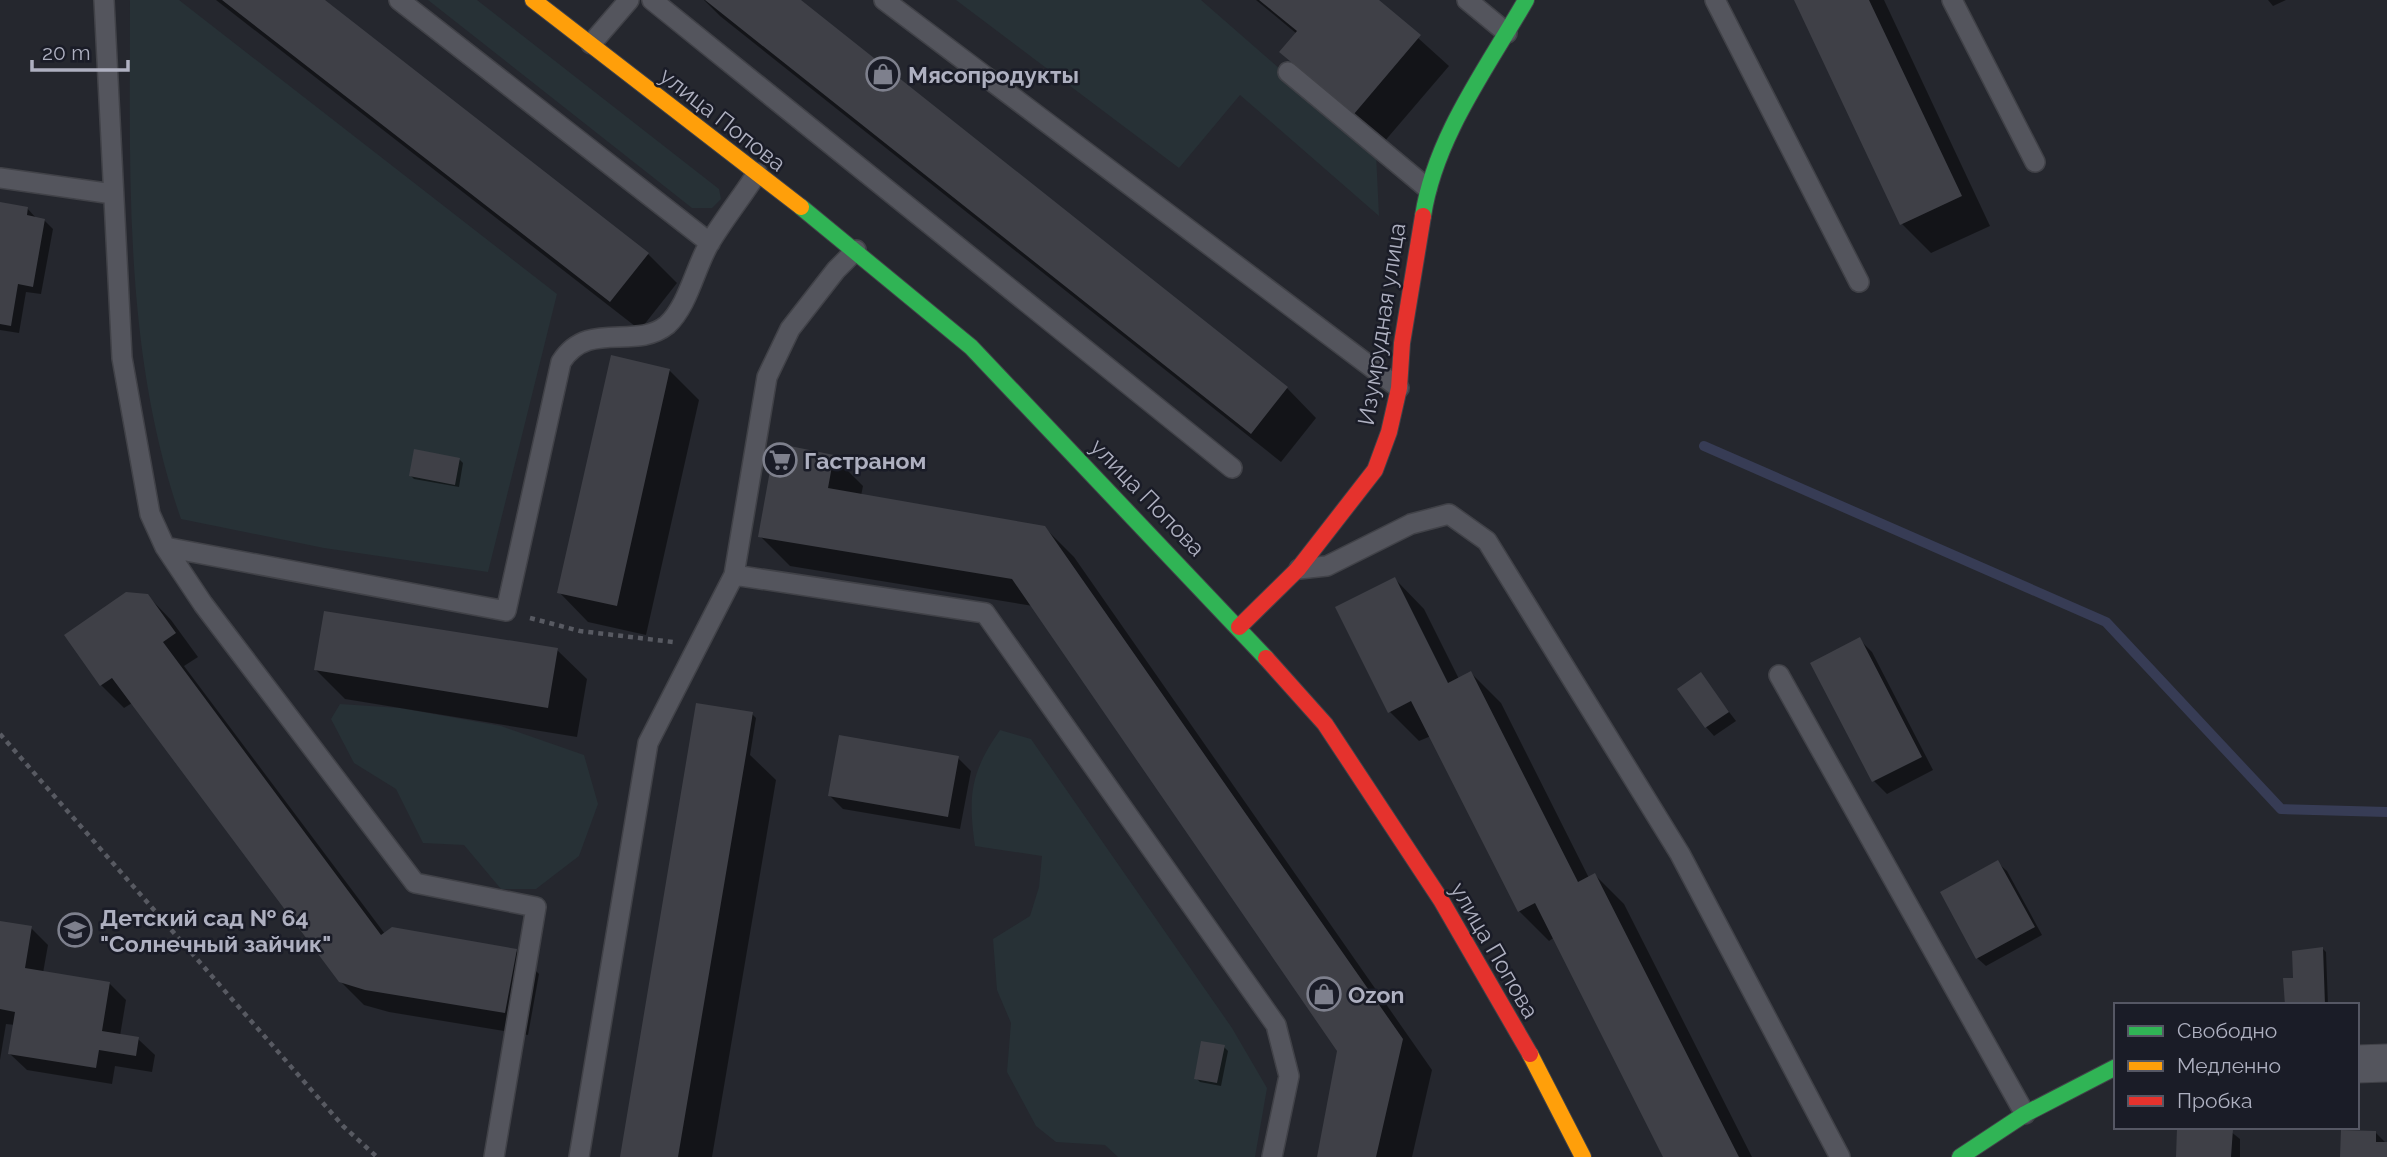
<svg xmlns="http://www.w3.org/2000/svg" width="2387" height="1157" viewBox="0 0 2387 1157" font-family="Raleway,sans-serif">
<rect width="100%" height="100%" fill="#25272e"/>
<!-- green -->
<path fill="#273136" d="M 130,0 L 179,0 L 557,294 L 488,572 L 324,548 L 181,519 C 123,352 130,174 130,0 Z
M 428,0 L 477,0 L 719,189 L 721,199 L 712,208 L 692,208 Z
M 956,0 L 1201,0 L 1376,153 L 1379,216 L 1240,95 L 1179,168 Z
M 340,704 L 400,708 L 501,726 L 584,755 L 598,804 L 579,856 L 536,889 L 501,889 L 464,845 L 423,843 L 396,789 L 354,763 L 331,719 Z
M 1000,730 L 1031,739 L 1232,1028 L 1267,1088 L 1255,1157 L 1118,1157 L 1105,1145 L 1056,1142 L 1036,1126 L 1007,1072 L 1011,1023 L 997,990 L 993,939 L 1030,916 L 1039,887 L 1042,856 L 975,846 C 968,796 970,773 1000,730 Z"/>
<!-- shadow -->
<path fill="#0007" d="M 216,0 L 322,0 L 648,254 L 677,283 L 640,330 Z
M 704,0 L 798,0 L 1287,388 L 1316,418 L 1281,462 L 720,16 Z
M 1256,0 L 1376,0 L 1449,66 L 1384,142 L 1311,81 L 1282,52 L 1297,34 Z
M 1796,0 L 1884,0 L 1990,226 L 1931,253 L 1902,224 Z
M 2268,0 L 2286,0 L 2273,6 Z
M 0,203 L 27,208 L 36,218 L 44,220 L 53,229 L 41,294 L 26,292 L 19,333 L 0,330 Z
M 669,370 L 699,400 L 646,635 L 588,622 L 559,592 Z
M 833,456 L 863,486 L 861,496 L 1044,527 L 1074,557 L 1432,1070 L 1412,1157 L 1318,1157 L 1339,1051 L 1033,606 L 790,566 L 760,536 Z
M 459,459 L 463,463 L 459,487 L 414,479 L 410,475 Z
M 1395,579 L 1424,609 L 1459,679 L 1471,673 L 1501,703 L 1589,878 L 1595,875 L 1624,904 L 1752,1157 L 1665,1157 L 1555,937 L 1549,941 L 1519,911 L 1431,736 L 1419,741 L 1390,712 Z
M 148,596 L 171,620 L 198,657 L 184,666 L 385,934 L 516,951 L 539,974 L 528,1035 L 389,1012 L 364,1005 L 340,981 L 132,703 L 124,708 L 101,685 Z
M 1859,639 L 1872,652 L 1933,770 L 1887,794 L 1874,781 Z
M 557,650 L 587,679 L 577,737 L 345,699 L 316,670 Z
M 1700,674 L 1736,721 L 1714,736 L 1706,727 Z
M 752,714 L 756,718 L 750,755 L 776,780 L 712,1157 L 622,1157 Z
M 958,758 L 971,771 L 960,829 L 843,809 L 830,796 Z
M 1998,863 L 2007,871 L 2042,935 L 1986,966 L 1977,958 Z
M 0,923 L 31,928 L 48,945 L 43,973 L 109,983 L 126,1000 L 120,1036 L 138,1039 L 155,1055 L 152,1072 L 115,1066 L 112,1084 L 27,1070 L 10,1054 L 15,1025 L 6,1024 L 0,1060 Z
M 2322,948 L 2326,952 L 2328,1005 L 2286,1005 L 2295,980 Z
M 1224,1047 L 1228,1051 L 1221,1086 L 1200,1082 L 1196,1078 Z
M 2211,1127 L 2225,1127 L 2240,1139 L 2240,1157 L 2178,1157 Z
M 2376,1133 L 2387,1144 L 2387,1157 L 2342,1157 Z"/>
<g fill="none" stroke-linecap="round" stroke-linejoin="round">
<!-- stream -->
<path stroke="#373c55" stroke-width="10" d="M 1704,446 L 2106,622 L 2281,809 L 2387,812"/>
</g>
<!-- building -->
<path fill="#3f4047" d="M 222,0 L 325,0 L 649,253 L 610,302 Z
M 705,0 L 801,0 L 1288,387 L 1251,434 Z
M 1259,0 L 1379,0 L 1421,35 L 1354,114 L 1279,52 L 1297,31 Z
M 1794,0 L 1869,0 L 1962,196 L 1900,225 Z
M 0,202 L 28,207 L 27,215 L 45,219 L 33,287 L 18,284 L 11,326 L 0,324 Z
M 611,355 L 670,369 L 617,606 L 557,593 Z
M 775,443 L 834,455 L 828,488 L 1045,526 L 1403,1039 L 1376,1157 L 1317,1157 L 1337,1051 L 1012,579 L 758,537 Z
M 414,449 L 460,458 L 455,485 L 409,476 Z
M 1395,577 L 1448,683 L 1471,671 L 1578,882 L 1595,873 L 1739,1157 L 1663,1157 L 1535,903 L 1518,912 L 1411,701 L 1388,713 L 1335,607 Z
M 126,592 L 148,594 L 176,633 L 163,642 L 381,935 L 392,927 L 517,949 L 505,1013 L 365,990 L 339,982 L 112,678 L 100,686 L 64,635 Z
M 324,611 L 558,648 L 548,708 L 314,670 Z
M 1860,637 L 1922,757 L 1872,782 L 1810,663 Z
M 1701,672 L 1729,712 L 1705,728 L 1677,689 Z
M 696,703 L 753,712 L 747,749 L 678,1157 L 620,1157 Z
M 839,735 L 959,756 L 948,817 L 828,796 Z
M 1998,860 L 2035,927 L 1976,959 L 1940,892 Z
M 0,921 L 32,926 L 25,968 L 110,982 L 102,1031 L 139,1037 L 136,1056 L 99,1050 L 96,1068 L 8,1054 L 15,1012 L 0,1009 Z
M 2323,947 L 2325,1005 L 2285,1005 L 2283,978 L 2293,978 L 2292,951 Z
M 1201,1041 L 1225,1045 L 1217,1083 L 1194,1079 Z
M 2228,1127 L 2233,1129 L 2231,1157 L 2176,1157 L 2177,1128 Z
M 2341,1130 L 2376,1131 L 2376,1142 L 2387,1142 L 2387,1157 L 2340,1157 Z"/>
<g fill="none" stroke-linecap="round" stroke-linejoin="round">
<defs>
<path id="lane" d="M 104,0 L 122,358 L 150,514 L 165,547 L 203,604 L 415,883 L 536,907 L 494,1157
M 399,0 L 710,243
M 652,0 L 1232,468
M 884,0 L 1399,388
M 1467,0 L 1507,33
M 1715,0 L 1859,282
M 1952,0 L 2035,162
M 591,44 L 629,0
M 1288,72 L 1427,188
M 0,178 L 113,194
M 165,547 L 506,611 L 561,362 C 588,319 635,351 667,325 C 688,306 695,268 709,244 C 723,220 742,197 757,173
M 1299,569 L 1327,566 L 1411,524 L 1449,514 L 1487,541 L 1680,854 L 1840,1157
M 734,575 L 985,613 L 1276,1025 L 1289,1076 L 1272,1157
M 1779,675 L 2025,1114
M 579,1157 L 648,743 L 734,575 L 767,377 L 790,329 L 836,270 L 856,250"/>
<path id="street" d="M 2357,1064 L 2387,1063"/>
<path id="fast" d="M 801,207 L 971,347 L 1266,658
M 1423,216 C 1435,137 1487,68 1526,0
M 1960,1157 L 2025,1114 L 2116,1067"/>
<path id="slow" d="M 533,0 L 801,207
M 1530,1054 L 1583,1157"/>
<path id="jam" d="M 1239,627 L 1298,569 L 1375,470 L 1389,432 L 1399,388 L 1402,343 L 1423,216
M 1266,658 L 1325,724 L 1441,900 L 1530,1054"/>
</defs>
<!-- lane casing -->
<use href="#lane" stroke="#414248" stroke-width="22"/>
<!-- street casing -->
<use href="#street" stroke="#414248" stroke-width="39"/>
<!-- fast casing -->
<use href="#fast" stroke="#414248" stroke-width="18"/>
<!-- slow casing -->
<use href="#slow" stroke="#414248" stroke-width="18"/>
<!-- jam casing -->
<use href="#jam" stroke="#414248" stroke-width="18"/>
<!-- path -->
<path stroke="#585a62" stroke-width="4.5" stroke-dasharray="5 5" stroke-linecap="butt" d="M 530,618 L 580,631 L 673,642
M 0,734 L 343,1126 L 377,1157"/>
<!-- lane -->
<use href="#lane" stroke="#54555d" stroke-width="19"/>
<!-- street -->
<use href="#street" stroke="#54555d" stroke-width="37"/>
<!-- fast -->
<use href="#fast" stroke="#30b455" stroke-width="16"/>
<!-- slow -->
<use href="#slow" stroke="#ff9f0a" stroke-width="16"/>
<!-- jam -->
<use href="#jam" stroke="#e5322d" stroke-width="16"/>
</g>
<!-- icons -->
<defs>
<symbol id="shop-ring" viewBox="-11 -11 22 22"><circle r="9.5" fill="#1a1c27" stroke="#7e808d" stroke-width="1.5"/><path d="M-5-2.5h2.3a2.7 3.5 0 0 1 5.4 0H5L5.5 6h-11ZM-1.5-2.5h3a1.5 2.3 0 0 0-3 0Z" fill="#7e808d"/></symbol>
<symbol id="supermarket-ring" viewBox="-11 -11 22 22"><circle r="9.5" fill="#1a1c27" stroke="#7e808d" stroke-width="1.5"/><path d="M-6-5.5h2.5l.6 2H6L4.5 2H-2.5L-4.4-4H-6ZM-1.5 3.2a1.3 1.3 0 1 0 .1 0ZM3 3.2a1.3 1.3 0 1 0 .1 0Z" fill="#7e808d"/></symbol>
<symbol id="school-ring" viewBox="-11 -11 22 22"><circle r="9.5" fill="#1a1c27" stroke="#7e808d" stroke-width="1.5"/><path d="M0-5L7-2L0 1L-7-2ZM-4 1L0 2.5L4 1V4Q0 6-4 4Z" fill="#7e808d"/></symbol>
</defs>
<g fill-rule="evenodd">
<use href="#shop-ring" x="864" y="55" width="38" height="38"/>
<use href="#supermarket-ring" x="761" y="441" width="38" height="38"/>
<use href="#school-ring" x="56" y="911" width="38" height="38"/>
<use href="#shop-ring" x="1305" y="975" width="38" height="38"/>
</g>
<g text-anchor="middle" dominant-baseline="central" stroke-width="5" stroke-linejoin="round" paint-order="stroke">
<!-- poi labels -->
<g font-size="23" font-weight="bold" fill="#aeb0c0" stroke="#1a1c27" text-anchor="start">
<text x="908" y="74">Мясопродукты</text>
<text x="804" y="460">Гастраном</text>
<text x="100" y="917">Детский сад № 64<tspan x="100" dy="26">"Солнечный зайчик"</tspan></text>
<text x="1348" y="994">Ozon</text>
</g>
<!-- street labels -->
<g font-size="23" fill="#aeb0c0" stroke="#1a1c27">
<text transform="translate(723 119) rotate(38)">улица Попова</text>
<text transform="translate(1381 324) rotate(-81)">Изумрудная улица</text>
<text transform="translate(1148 497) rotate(46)">улица Попова</text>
<text transform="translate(1495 950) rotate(60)">улица Попова</text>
</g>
</g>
<!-- legend -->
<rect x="2114" y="1003" width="245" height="126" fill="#1a1c27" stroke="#555764" stroke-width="2"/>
<rect x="2128" y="1026" width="35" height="10" fill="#30b455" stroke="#555764" stroke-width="2"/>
<text x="2177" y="1038" font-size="21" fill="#aeb0c0">Свободно</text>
<rect x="2128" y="1061" width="35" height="10" fill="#ff9f0a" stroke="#555764" stroke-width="2"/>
<text x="2177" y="1073" font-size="21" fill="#aeb0c0">Медленно</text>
<rect x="2128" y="1096" width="35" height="10" fill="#e5322d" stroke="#555764" stroke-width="2"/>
<text x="2177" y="1108" font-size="21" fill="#aeb0c0">Пробка</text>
<!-- scale -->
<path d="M32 60v10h96v-10" fill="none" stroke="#aeb0c0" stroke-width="3.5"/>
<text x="42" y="60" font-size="21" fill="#aeb0c0" stroke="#1a1c27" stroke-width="5" paint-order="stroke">20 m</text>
</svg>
